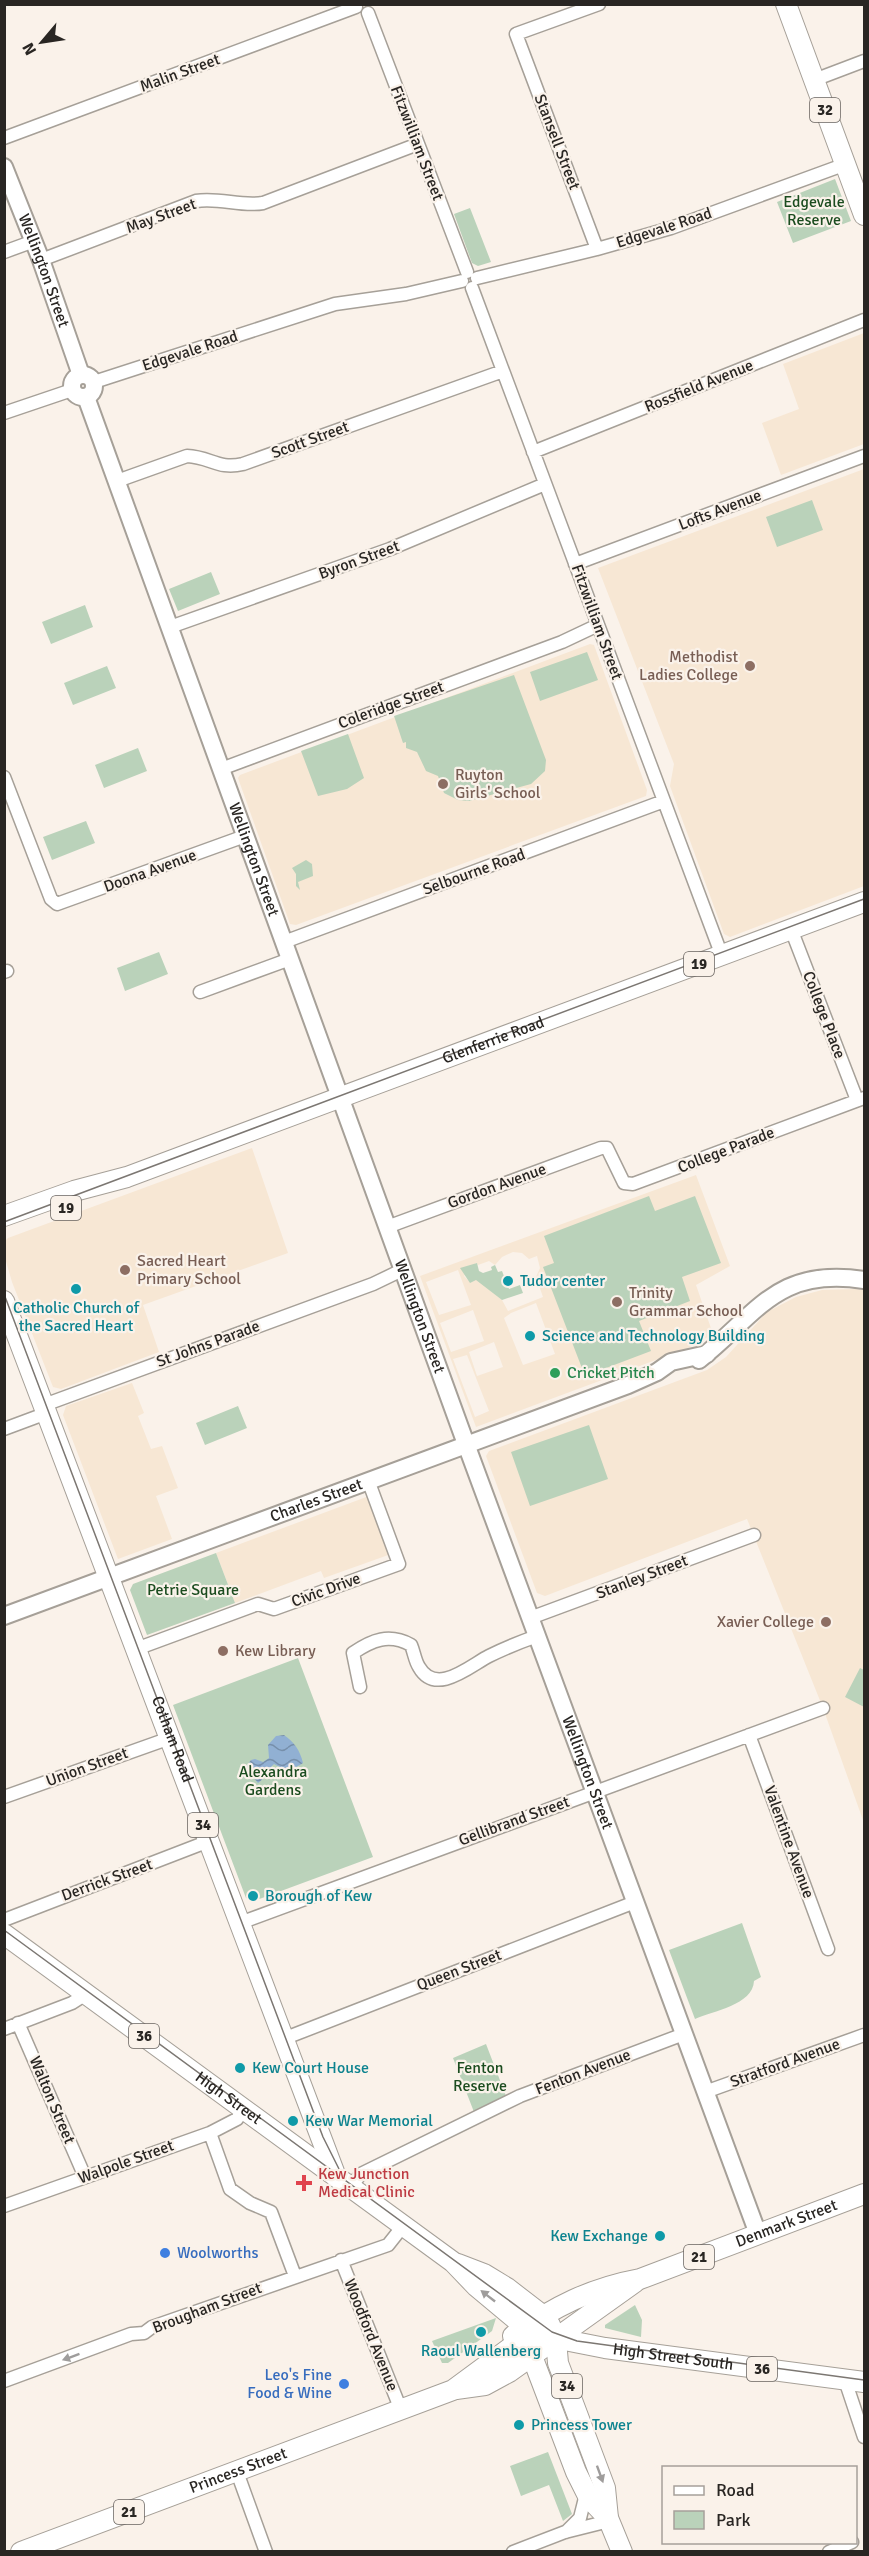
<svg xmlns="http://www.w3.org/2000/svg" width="869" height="2556" viewBox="0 0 869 2556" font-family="Signika,sans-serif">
<defs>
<pattern id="water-waves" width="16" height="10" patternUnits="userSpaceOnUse" patternTransform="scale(1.5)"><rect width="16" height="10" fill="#91b0d3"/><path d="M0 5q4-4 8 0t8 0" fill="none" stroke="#768fab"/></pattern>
</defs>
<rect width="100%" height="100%" fill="#faf2ea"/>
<!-- education -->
<path fill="#f7e7d4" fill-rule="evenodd" d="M 864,333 L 864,444 L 781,475 L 762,423 L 799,409 L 783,364 Z
M 864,469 L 864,886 L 730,937 L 724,934 L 670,786 L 674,764 L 598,568 Z
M 590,644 L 594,645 L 647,790 L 646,796 L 296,925 L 290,924 L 238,778 L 240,775 Z
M 252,1148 L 288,1253 L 143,1305 L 159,1352 L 61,1389 L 53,1387 L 12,1282 L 5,1258 L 5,1241 L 8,1238 Z
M 696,1175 L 730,1266 L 696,1285 L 713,1334 L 688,1348 L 476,1427 L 420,1276 ZM 513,1252 L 522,1253 L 529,1259 L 537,1256 L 540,1268 L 536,1277 L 543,1297 L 508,1311 L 502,1300 L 484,1285 L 476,1279 L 470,1282 L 464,1276 L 476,1263 L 478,1265 L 489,1261 L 495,1265 L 502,1257 ZM 458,1270 L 471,1305 L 439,1315 L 426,1282 ZM 536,1303 L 555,1354 L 523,1365 L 504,1318 L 511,1313 ZM 473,1310 L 484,1341 L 451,1352 L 440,1323 ZM 494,1342 L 503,1367 L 477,1376 L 469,1352 ZM 467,1355 L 489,1411 L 475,1417 L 453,1359 Z
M 856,1289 L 864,1290 L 864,1823 L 823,1708 L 747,1519 L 545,1596 L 537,1593 L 486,1456 L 489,1451 L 707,1370 L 726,1357 L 767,1312 L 796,1297 L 822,1290 Z
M 132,1383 L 144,1413 L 138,1416 L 151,1449 L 162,1446 L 178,1488 L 156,1496 L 172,1539 L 118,1559 L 63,1415 L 66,1406 Z
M 369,1496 L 391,1554 L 324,1578 L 321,1571 L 235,1603 L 216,1553 Z"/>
<!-- green -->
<path fill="#bad2ba" d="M 835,179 L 851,221 L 793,243 L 777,202 Z
M 470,208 L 491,262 L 478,266 L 472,263 L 454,214 Z
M 812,500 L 823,530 L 777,547 L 766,517 Z
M 211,572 L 220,594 L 178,611 L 169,589 Z
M 85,605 L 93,627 L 51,644 L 42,622 Z
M 587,652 L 598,680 L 540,701 L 530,672 Z
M 107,666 L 116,688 L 73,705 L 64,683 Z
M 514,675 L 546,760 L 545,771 L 531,784 L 469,801 L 458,800 L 444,793 L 438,776 L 426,771 L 417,752 L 406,748 L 406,742 L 403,743 L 394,716 Z
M 348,734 L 364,778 L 347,789 L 318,796 L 301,751 Z
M 138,748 L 147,771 L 104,788 L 95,765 Z
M 86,821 L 95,843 L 52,860 L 43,837 Z
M 306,860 L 312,864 L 313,876 L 298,882 L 300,890 L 296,886 L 296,874 L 292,868 Z
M 159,952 L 168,974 L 125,991 L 117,968 Z
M 649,1196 L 655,1211 L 695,1196 L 721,1263 L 682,1277 L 690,1301 L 639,1321 L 651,1351 L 585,1376 L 543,1267 L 554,1263 L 544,1236 Z
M 477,1263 L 479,1271 L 483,1273 L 492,1270 L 491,1267 L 495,1265 L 498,1272 L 502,1271 L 509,1289 L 520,1285 L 523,1293 L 502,1300 L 476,1280 L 470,1283 L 460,1268 Z
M 238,1406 L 247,1428 L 205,1445 L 196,1423 Z
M 589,1425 L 608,1479 L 530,1506 L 511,1452 Z
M 216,1553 L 235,1603 L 147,1635 L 130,1590 L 133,1584 Z
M 298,1658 L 373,1857 L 254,1901 L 246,1898 L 173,1705 Z
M 860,1668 L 864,1670 L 864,1707 L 845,1697 Z
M 742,1923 L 761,1977 L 754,1981 C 753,2005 713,2011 695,2019 L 669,1950 Z
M 486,2044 L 506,2096 L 474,2112 L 453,2058 Z
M 635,2305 L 642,2320 L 641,2337 L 605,2328 L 605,2325 Z
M 496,2318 L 492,2331 L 448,2363 L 442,2363 L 432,2341 Z
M 548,2452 L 572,2514 L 563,2521 L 549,2485 L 521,2496 L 510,2466 Z"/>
<!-- water -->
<path fill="url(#water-waves)" d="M 284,1735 C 294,1742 300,1750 303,1763 C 294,1770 284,1770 274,1764 L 269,1769 L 268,1775 L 258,1783 L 245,1768 L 251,1760 L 255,1759 L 263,1762 L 269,1758 L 268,1745 L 276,1736 Z"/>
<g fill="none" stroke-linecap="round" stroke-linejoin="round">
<defs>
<path id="street" d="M 368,13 L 467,272
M 814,80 L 864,61
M 4,138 L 356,7
M 597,249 L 516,34 L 599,4
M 4,252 L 34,241
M 41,260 L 196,201 C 219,197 241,207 263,203 L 418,144
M 477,278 L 597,249 L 671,228 L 846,164
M 472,288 L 722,956
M 94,382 L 335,304 L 406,294 L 462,281
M 4,413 L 72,390
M 533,452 L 864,320
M 117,481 L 187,456 C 211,457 218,470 243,464 L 503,371
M 575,564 L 864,456
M 170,627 L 390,549 L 545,484
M 221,769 L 562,642 L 598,625
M 4,777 L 51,899 L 57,904 L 245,836
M 791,929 L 857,1100
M 284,942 L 664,801
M 4,972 L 7,971
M 200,992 L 290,959
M 387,1227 L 601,1148 L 607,1148 L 624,1183 L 633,1184 L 864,1098
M 44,1405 L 373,1284 L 402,1270
M 4,1429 L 47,1413
M 530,1618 L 754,1535
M 136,1649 L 258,1604 L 274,1609 L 399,1564 L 368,1480
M 360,1687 L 353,1653 C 372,1640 389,1633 411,1645 C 414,1652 415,1661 419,1667 C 436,1697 471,1665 489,1656 C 505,1648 520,1642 537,1636
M 749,1735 L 828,1949
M 4,1797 L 170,1738
M 4,1920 L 209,1841
M 240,1923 L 823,1708
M 18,2023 L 85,2177
M 4,2029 L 72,2003 L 86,1994
M 283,2039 L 635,1902
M 705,2092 L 864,2035
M 210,2133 L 230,2189 L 250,2203 L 271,2212 L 295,2276
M 350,2187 L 361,2174 L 520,2096 L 684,2034
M 4,2206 L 210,2133 L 237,2119 L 243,2110
M 341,2260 L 401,2410
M 845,2380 L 864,2437
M 4,2381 L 131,2334 L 144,2333 L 152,2327 L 388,2245 L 403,2226
M 237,2472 L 266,2552
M 566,2532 L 580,2518 L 586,2494
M 513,2552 L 565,2532 L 609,2521
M 829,2552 L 852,2542"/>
<g id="secondary">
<path id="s1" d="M 4,167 L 41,260 L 81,375"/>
<circle cx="83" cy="386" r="11"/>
<path id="s2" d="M 86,397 L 466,1444 L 758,2234"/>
<path d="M 699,1360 C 759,1312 777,1267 864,1280"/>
<path id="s3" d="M 4,1616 L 628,1385 L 657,1372 L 671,1362 L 707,1354"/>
</g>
<g id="primary">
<path d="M 786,4 L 864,215"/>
<path id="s4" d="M 4,1216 L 74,1191 L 127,1177 L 864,902"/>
<path d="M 4,1301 L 336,2177"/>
<path id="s5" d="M 4,1934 L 453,2262 L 476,2286 L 519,2322 L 576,2472 L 589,2498 L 608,2518"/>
<path d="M 458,2264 L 484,2274 L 507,2288 L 542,2315 L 550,2325 L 556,2340 L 558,2363 L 605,2488 L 608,2518 L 622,2552"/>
<path id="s6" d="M 513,2336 C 553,2307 591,2288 640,2279 L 864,2194"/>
<path d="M 456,2389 L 485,2385 L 509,2372 L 635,2282"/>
<path id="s7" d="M 21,2552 L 453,2390 L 514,2345 L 539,2335 L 605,2348 L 864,2382"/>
</g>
</defs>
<!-- street casing -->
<use href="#street" stroke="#a6a098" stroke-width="15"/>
<!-- secondary casing -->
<use href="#secondary" stroke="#a6a098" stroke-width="20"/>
<!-- primary casing -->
<use href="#primary" stroke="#a6a098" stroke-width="22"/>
<!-- street -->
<use href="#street" stroke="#fff" stroke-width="12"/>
<!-- secondary -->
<use href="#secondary" stroke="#fff" stroke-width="16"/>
<!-- primary -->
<use href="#primary" stroke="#fff" stroke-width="20"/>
<!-- tram -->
<g stroke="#7c7772" stroke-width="1.5">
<path d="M 4,1222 L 864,899"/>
<path id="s8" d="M 4,1294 L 323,2137 L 342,2175"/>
<path d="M 4,1930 L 552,2332 L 577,2341 L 864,2380"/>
</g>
</g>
<!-- one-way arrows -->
<defs><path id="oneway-solid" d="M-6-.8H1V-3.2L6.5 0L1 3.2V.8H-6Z" transform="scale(1.5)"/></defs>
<g fill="#9f9d9c">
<use href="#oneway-solid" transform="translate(488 2296) rotate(-142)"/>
<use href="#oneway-solid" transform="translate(71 2357) rotate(160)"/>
<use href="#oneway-solid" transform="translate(600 2474) rotate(70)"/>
</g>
<!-- markers -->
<g fill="#8d6e63" stroke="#faf2ea" stroke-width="2">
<circle cx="750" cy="666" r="6"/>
<circle cx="443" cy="784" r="6"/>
<circle cx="125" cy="1270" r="6"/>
<circle cx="617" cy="1302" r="6"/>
<circle cx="826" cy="1622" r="6"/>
<circle cx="223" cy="1651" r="6"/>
</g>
<g fill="#0f9aa8" stroke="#faf2ea" stroke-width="2">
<circle cx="508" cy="1281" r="6"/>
<circle cx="76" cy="1289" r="6"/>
<circle cx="530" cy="1336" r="6"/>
<circle cx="253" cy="1896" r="6"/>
<circle cx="240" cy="2068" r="6"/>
<circle cx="293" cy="2121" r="6"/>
<circle cx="660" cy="2236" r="6"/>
<circle cx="481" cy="2332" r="6"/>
<circle cx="519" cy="2425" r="6"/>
</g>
<circle fill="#2e9e5b" stroke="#faf2ea" stroke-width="2" cx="555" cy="1373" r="6"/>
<path fill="#e0444e" stroke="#faf2ea" stroke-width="2" d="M301 2174h6v6h6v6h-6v6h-6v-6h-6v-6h6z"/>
<g fill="#3f7fe0" stroke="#faf2ea" stroke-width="2">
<circle cx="165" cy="2253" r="6"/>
<circle cx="344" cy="2384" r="6"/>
</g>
<g text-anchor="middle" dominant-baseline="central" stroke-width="4.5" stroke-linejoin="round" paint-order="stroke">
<!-- shield labels -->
<g fill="#faf2ea" stroke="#68635f" stroke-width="1.5">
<rect x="810" y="98" width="30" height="24" rx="4.5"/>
<rect x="684" y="952" width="30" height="24" rx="4.5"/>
<rect x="51" y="1196" width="30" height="24" rx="4.5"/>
<rect x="188" y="1813" width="30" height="24" rx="4.5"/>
<rect x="129" y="2024" width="30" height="24" rx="4.5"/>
<rect x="684" y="2245" width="30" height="24" rx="4.5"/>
<rect x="747" y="2357" width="30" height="24" rx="4.5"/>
<rect x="552" y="2374" width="30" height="24" rx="4.5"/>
<rect x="114" y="2500" width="30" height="24" rx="4.5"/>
</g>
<g font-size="15" font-weight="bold" fill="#292623">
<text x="825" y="110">32</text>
<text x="699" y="964">19</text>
<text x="66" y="1208">19</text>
<text x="203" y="1825">34</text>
<text x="144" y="2036">36</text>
<text x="699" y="2257">21</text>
<text x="762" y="2369">36</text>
<text x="567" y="2386">34</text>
<text x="129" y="2512">21</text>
</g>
<!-- street labels -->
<g font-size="16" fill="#292623" stroke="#faf2ea">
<text transform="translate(180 73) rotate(-20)">Malin Street</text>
<text transform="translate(557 142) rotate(69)">Stansell Street</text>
<text transform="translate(417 143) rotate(69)">Fitzwilliam Street</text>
<text transform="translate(161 216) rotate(-20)">May Street</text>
<text transform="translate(664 228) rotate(-18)">Edgevale Road</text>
<text stroke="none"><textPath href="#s1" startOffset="111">Wellington Street</textPath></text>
<text transform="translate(190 351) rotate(-18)">Edgevale Road</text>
<text transform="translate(699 386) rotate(-22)">Rossfield Avenue</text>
<text transform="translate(310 440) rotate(-20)">Scott Street</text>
<text transform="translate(720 510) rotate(-21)">Lofts Avenue</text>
<text transform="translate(359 560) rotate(-20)">Byron Street</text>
<text transform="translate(597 622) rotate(70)">Fitzwilliam Street</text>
<text transform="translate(391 705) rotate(-20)">Coleridge Street</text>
<text stroke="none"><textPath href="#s2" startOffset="492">Wellington Street</textPath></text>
<text transform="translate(150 871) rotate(-20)">Doona Avenue</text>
<text transform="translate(474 872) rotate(-20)">Selbourne Road</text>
<text transform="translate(824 1015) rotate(69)">College Place</text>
<text stroke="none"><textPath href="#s4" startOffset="520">Glenferrie Road</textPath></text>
<text transform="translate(726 1150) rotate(-21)">College Parade</text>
<text transform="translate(497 1186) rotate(-20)">Gordon Avenue</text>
<text stroke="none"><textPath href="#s2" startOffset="978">Wellington Street</textPath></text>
<text transform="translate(208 1344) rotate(-20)">St Johns Parade</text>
<text stroke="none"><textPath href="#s3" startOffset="333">Charles Street</textPath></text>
<text transform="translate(642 1577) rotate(-21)">Stanley Street</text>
<text transform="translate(326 1590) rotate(-20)">Civic Drive</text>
<text stroke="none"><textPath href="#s8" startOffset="476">Cotham Road</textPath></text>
<text transform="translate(87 1767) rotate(-20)">Union Street</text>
<text stroke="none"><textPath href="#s2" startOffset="1464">Wellington Street</textPath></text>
<text transform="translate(514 1821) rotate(-20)">Gellibrand Street</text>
<text transform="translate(789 1842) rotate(70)">Valentine Avenue</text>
<text transform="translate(107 1880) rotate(-20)">Derrick Street</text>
<text transform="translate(459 1970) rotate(-21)">Queen Street</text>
<text transform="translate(785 2063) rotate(-20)">Stratford Avenue</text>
<text transform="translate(583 2072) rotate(-21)">Fenton Avenue</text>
<text stroke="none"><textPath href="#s5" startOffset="278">High Street</textPath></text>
<text transform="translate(52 2100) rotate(67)">Walton Street</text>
<text transform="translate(126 2162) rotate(-20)">Walpole Street</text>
<text stroke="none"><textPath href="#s6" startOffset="297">Denmark Street</textPath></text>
<text transform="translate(207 2308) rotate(-21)">Brougham Street</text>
<text transform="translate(371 2335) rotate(68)">Woodford Avenue</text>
<text stroke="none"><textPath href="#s7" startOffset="700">High Street South</textPath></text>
<text stroke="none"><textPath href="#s7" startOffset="232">Princess Street</textPath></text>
</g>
<!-- park labels -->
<g font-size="16" fill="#1b4c1f" stroke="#faf2ea">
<text x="814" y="202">Edgevale<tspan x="814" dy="18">Reserve</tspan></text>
<text x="193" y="1590">Petrie Square</text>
<text x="273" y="1772">Alexandra<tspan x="273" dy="18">Gardens</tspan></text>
<text x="480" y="2068">Fenton<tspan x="480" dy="18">Reserve</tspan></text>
</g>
<!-- education labels -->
<g font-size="16" fill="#785e54" stroke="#faf2ea" text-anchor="start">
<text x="738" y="657" text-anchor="end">Methodist<tspan x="738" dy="18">Ladies College</tspan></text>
<text x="455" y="775">Ruyton<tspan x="455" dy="18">Girls' School</tspan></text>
<text x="137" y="1261">Sacred Heart<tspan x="137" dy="18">Primary School</tspan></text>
<text x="629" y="1293">Trinity<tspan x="629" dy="18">Grammar School</tspan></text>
<text x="814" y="1622" text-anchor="end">Xavier College</text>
<text x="235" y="1651">Kew Library</text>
</g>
<!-- culture labels -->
<g font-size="16" fill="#0d838f" stroke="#faf2ea" text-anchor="start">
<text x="520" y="1281">Tudor center</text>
<text x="76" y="1308" text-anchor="middle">Catholic Church of<tspan x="76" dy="18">the Sacred Heart</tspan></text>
<text x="542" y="1336">Science and Technology Building</text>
<text x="265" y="1896">Borough of Kew</text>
<text x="252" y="2068">Kew Court House</text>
<text x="305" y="2121">Kew War Memorial</text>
<text x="648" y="2236" text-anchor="end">Kew Exchange</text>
<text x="481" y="2351" text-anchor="middle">Raoul Wallenberg</text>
<text x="531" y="2425">Princess Tower</text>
</g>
<!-- leisure labels -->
<g font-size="16" fill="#27864d" stroke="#faf2ea" text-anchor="start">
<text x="567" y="1373">Cricket Pitch</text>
</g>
<!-- health labels -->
<g font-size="16" fill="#be3a42" stroke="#faf2ea" text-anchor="start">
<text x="318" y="2174">Kew Junction<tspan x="318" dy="18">Medical Clinic</tspan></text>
</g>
<!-- shop labels -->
<g font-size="16" fill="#366cbe" stroke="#faf2ea" text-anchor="start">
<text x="177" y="2253">Woolworths</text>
<text x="332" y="2375" text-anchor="end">Leo's Fine<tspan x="332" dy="18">Food &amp; Wine</tspan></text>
</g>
</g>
<!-- border -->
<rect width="869" height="2556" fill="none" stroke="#292623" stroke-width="12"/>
<!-- legend -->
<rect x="662" y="2466" width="195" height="78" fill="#faf2ea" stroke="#a6a09a" stroke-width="1.5"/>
<rect x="674" y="2486" width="30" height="9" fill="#ffffff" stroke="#a6a09a" stroke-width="1.5"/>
<text x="716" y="2496" font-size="18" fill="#292623">Road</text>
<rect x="674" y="2511" width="30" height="18" fill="#bad2ba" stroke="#a6a09a" stroke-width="1.5"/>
<text x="716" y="2526" font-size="18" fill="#292623">Park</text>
<!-- north arrow -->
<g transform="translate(42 42) rotate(241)" stroke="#faf2ea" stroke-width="4.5" paint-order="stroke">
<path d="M0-4.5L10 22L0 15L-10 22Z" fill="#292623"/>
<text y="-9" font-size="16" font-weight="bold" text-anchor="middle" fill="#292623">N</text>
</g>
</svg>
